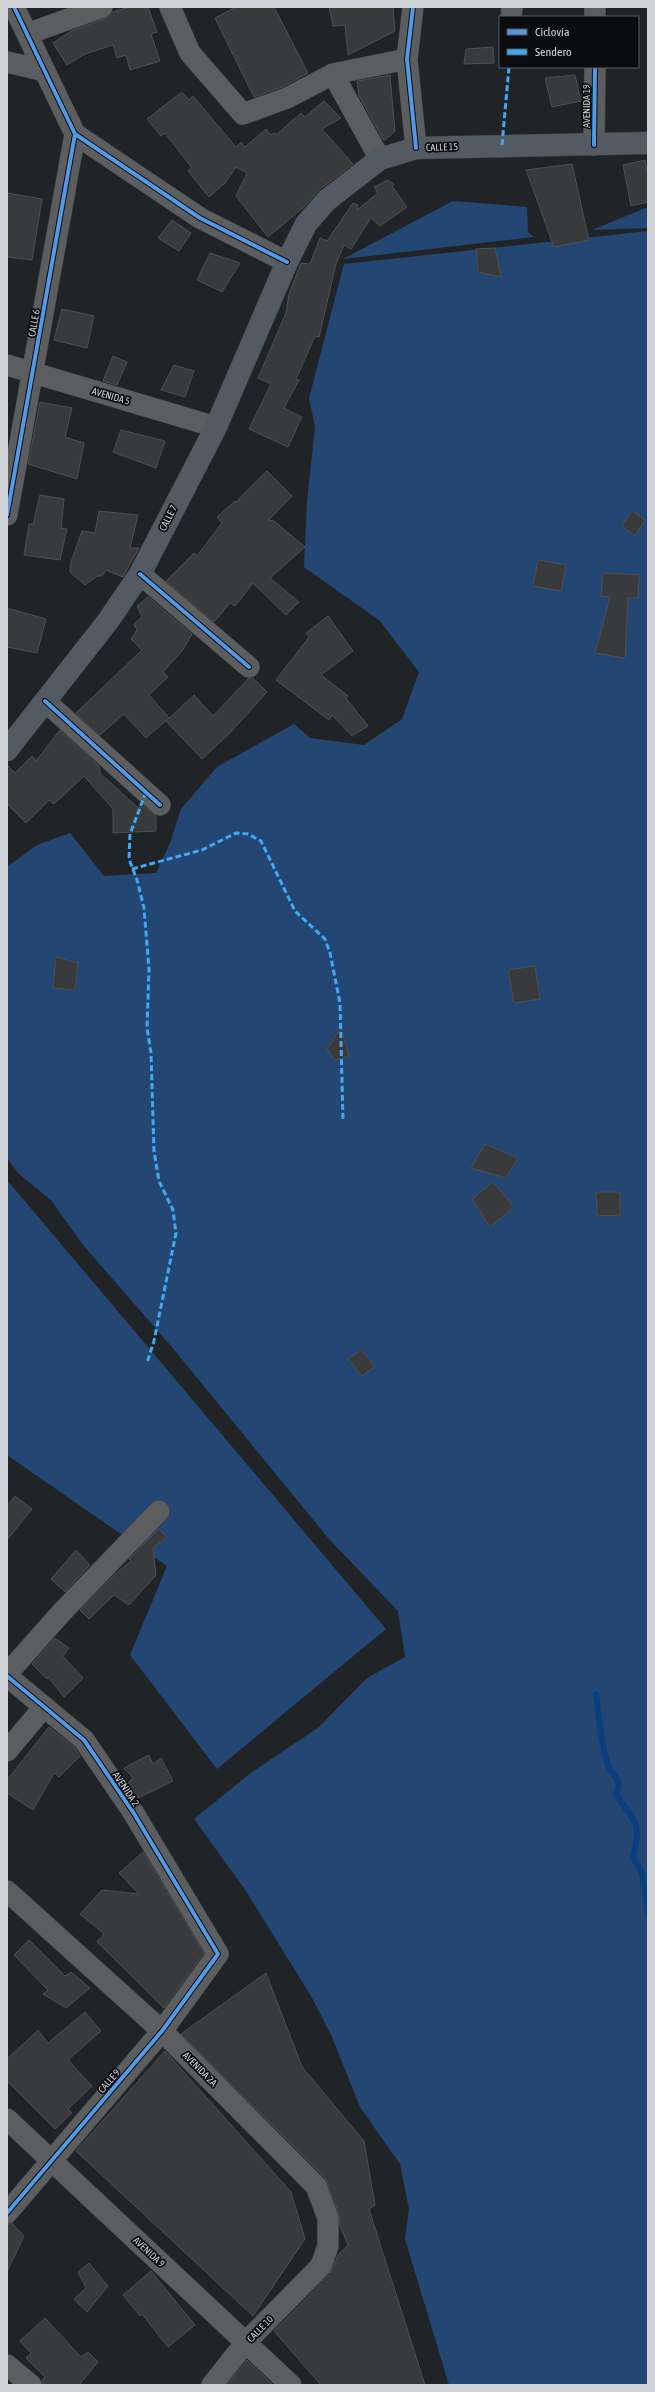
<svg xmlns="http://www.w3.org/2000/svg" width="655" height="2392" viewBox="0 0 655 2392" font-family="'Asap Condensed',sans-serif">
<rect width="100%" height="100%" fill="#212427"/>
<!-- green -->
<path fill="#244673" d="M 453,201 L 527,207 L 528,232 L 534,237 L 343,259 Z
M 648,206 L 648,228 L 592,230 L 648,207 Z
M 648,231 L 648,2385 L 449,2385 L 405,2239 L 409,2209 L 400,2164 L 360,2107 L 332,2037 L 311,1996 L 244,1888 L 194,1819 L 252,1772 L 319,1727 L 367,1678 L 405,1657 L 398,1611 L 329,1539 L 171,1346 L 83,1245 L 51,1200 L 19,1174 L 7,1158 L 7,867 L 37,845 L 70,833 L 104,876 L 156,873 L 170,843 L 181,809 L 217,767 L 294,724 L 310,738 L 364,745 L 402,719 L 419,672 L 380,621 L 304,567 L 307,501 L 315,427 L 309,398 L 344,264 Z
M 7,1180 L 386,1629 L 217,1769 L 130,1655 L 167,1566 L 7,1455 Z"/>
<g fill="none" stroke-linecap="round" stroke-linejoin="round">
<!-- stream -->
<path stroke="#0a3e7d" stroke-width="6" d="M 596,1694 C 598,1711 602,1753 609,1767 C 614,1778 623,1780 616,1794 C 633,1821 643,1821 633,1856 L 642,1873 L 648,1912"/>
</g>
<!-- building -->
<path fill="#383a3c" stroke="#4d4f51" d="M 129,7 L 148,7 L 157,32 L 151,34 L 160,61 L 130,70 L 126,55 L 117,58 L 113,45 L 85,54 L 67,65 L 53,43 L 73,30 L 106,18 L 113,12 Z
M 236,7 L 274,7 L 308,73 L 282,87 L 254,97 L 215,18 Z
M 329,7 L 393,7 L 395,31 L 348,55 L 345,25 L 333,26 Z
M 493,47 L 494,63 L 464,64 L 466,49 Z
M 390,75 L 395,131 L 384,141 L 359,96 L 357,81 Z
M 575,75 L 581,101 L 552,107 L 545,78 Z
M 182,92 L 189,100 L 193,96 L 236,147 L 241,142 L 245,147 L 266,129 L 271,135 L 275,133 L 276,135 L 301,113 L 305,117 L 324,101 L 341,118 L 322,129 L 353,164 L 319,190 L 304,207 L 268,237 L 236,196 L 247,173 L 236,167 L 225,183 L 209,197 L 188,171 L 192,168 L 165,133 L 161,136 L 147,119 Z
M 645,160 L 648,176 L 648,202 L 631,206 L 623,165 Z
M 572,164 L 589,240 L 554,247 L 526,170 Z
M 388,180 L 394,184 L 392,186 L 407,207 L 380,226 L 371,218 L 351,249 L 344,245 L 336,264 L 319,337 L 315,336 L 296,379 L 299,380 L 284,408 L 302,417 L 288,447 L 249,429 L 271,384 L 258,378 L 286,313 L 289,294 L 301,263 L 310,264 L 320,238 L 327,241 L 353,203 L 358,205 L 357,210 L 378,193 L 374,187 Z
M 7,193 L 42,199 L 32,260 L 7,257 Z
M 172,220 L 191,233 L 179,251 L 158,238 Z
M 495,248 L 501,277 L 478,272 L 476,249 Z
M 210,253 L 240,263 L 222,292 L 197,280 Z
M 62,309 L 94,316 L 87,348 L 54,340 Z
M 113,356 L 127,362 L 117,385 L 103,381 Z
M 174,365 L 194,371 L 185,397 L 161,390 Z
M 40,402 L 72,408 L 65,437 L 84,443 L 77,479 L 28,464 Z
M 121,430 L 165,441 L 156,468 L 113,452 Z
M 267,471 L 292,496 L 269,520 L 274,521 L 305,547 L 270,578 L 299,602 L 286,615 L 253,583 L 235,606 L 230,603 L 214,622 L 166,581 L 194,553 L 197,556 L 222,523 L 217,517 L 235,501 L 236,502 Z
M 40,495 L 64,499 L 61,528 L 67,529 L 60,560 L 24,555 L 29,524 L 33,524 Z
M 99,511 L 138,515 L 130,548 L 139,548 L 123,577 L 106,570 L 102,576 L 97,576 L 85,585 L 70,572 L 71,562 L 82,531 L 95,533 Z
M 632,511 L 645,520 L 635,536 L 622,526 Z
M 538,560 L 566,565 L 561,591 L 533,586 Z
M 603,573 L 639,575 L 638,598 L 628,598 L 625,658 L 595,653 L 610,597 L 601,596 Z
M 148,597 L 192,634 L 182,651 L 163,672 L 168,677 L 149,695 L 169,718 L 146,738 L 124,714 L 100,735 L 76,713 L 142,650 L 131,639 L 137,630 L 134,624 L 142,617 L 137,606 Z
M 7,608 L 46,619 L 37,653 L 7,647 Z
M 328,616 L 353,651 L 321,675 L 348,696 L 346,698 L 368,726 L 352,736 L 332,715 L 329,720 L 276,680 L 309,637 L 306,633 Z
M 253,678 L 267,692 L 230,733 L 202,759 L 166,721 L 194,695 L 213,716 L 248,679 Z
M 60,730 L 99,766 L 100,773 L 137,807 L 144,807 L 156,816 L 156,831 L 113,833 L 113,809 L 84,776 L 54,804 L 49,800 L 26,823 L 7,804 L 7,765 L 15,773 L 32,756 L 36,761 Z
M 56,957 L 78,963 L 75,990 L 53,988 Z
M 535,966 L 540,999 L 514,1003 L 508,970 Z
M 341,1028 L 349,1056 L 335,1060 L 327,1049 Z
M 485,1144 L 518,1158 L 506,1178 L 471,1168 Z
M 493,1182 L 514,1207 L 490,1227 L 472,1199 Z
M 596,1192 L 620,1192 L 620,1215 L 597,1216 Z
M 362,1350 L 375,1366 L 362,1376 L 348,1359 Z
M 15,1496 L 32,1509 L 7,1540 L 7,1506 Z
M 159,1529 L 167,1537 L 153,1548 L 156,1575 L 129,1605 L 114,1595 L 89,1619 L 80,1610 L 114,1575 L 131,1561 L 129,1559 Z
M 76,1550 L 90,1565 L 65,1592 L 51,1579 Z
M 55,1638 L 69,1648 L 63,1656 L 83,1678 L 64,1697 L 48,1677 L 47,1679 L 32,1664 Z
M 49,1727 L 75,1748 L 80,1756 L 59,1777 L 54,1773 L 33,1810 L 7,1793 L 7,1780 Z
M 149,1755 L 153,1764 L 161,1758 L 173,1781 L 138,1798 L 128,1783 L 133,1778 L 124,1768 Z
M 143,1852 L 204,1953 L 164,2008 L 97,1942 L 104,1934 L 80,1914 L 102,1890 L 139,1894 L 119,1873 Z
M 29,1940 L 65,1976 L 71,1972 L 90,1988 L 66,2008 L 43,1994 L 48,1990 L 14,1955 Z
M 266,1973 L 302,2067 L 364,2141 L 375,2205 L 369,2209 L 425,2385 L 321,2385 L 274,2331 L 330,2274 L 338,2255 L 348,2245 L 340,2226 L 339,2214 L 325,2178 L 181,2034 Z
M 85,2012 L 101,2031 L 68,2060 L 92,2086 L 68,2109 L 72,2113 L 55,2129 L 7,2081 L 7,2059 L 38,2030 L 48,2043 Z
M 165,2051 L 291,2192 L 305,2239 L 253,2316 L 76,2151 Z
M 12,2223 L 24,2236 L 7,2272 L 7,2225 Z
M 89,2263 L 108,2286 L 87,2312 L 74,2299 L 86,2288 L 78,2272 Z
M 151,2271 L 195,2325 L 168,2347 L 142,2314 L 140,2316 L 123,2295 Z
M 45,2318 L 81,2357 L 88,2352 L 98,2362 L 79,2385 L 43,2385 L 42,2380 L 45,2377 L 26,2358 L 31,2353 L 20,2341 Z
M 247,2360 L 273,2385 L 227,2385 Z"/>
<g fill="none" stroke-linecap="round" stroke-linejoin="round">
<defs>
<path id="minor" d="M 14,7 L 75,134 L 200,218 L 287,262
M 170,7 L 190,53 L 243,114 L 287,98 L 333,74 L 407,59
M 413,7 L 407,59 L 416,148
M 511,17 L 512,7
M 595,17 L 595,7
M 27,34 L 102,7
M 7,62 L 45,71
M 333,74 L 380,159
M 594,145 L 595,67
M 7,365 L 216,427
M 7,515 L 75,134
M 140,574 L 249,667
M 45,701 L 160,805
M 7,1674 L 62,1612 L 159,1511
M 7,1676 L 84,1740 L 133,1812 L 218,1954 L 162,2031 L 7,2213
M 7,1751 L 44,1707
M 7,1891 L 162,2031 L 316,2186 L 328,2218 L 328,2246 L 321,2266 L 246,2342 L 212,2385
M 7,2119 L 291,2385
M 7,2365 L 31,2385"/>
<path id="major" d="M 7,750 L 108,621 L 140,574 L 216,427 L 287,262 L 306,224 L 327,200 L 380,159 L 416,148 L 648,143"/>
</defs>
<!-- minor casing -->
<use href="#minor" stroke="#3e4144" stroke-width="22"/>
<!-- major casing -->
<use href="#major" stroke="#3e4144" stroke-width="23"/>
<!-- minor -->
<use href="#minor" stroke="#5b5d5f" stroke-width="21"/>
<!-- major -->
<use href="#major" stroke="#545a61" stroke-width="22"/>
<!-- quiet -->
<path stroke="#3fa9f5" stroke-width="3" stroke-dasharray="6 3" stroke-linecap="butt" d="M 502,145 L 509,67
M 146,792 L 130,834 L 129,859 L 137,880 L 144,908 L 149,969 L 147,1028 L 151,1053 L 154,1151 L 159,1181 L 173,1210 L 176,1233 L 154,1341 L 147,1363
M 132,869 L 202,850 L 236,833 L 248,834 L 261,841 L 295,911 L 325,939 L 330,953 L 340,1003 L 343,1121"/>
<defs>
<path id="cycleway" d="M 14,7 L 75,134 L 200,218 L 287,262
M 413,7 L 407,59 L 416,148
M 594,145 L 595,67
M 7,515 L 75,134
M 140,574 L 249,667
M 45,701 L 160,805
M 7,1676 L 84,1740 L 133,1812 L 218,1954 L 162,2031 L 7,2213"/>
</defs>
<!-- cycleway casing -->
<use href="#cycleway" stroke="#0a0c0f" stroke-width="6"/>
<!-- cycleway -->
<use href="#cycleway" stroke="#5399e6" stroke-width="4"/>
</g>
<g text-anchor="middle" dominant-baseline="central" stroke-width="3.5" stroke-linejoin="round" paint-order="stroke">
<!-- street labels -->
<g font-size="10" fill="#d1d4d8" stroke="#0a0c0f">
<text transform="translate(586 106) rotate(-90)">AVENIDA 19</text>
<text transform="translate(442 147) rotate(-2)">CALLE 15</text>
<text transform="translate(34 323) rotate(-80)">CALLE 6</text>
<text transform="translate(111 396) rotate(16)">AVENIDA 5</text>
<text transform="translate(168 518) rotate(-63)">CALLE 7</text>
<text transform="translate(126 1789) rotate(56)">AVENIDA 2</text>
<text transform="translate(200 2069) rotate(45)">AVENIDA 2A</text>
<text transform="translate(109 2081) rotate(-49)">CALLE 9</text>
<text transform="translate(149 2252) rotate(43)">AVENIDA 9</text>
<text transform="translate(260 2329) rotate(-46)">CALLE 10</text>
</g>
</g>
<!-- border -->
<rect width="655" height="2392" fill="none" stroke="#d1d4d8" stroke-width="16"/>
<!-- legend -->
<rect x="499" y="16" width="140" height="52" fill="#0a0c0f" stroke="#5a5c5f"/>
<rect x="507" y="29" width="20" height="6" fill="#5399e6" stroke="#5a5c5f"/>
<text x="535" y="36" font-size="12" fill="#d1d4d8">Ciclovía</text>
<rect x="507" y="49" width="20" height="6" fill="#3fa9f5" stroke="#5a5c5f"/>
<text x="535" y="56" font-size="12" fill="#d1d4d8">Sendero</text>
</svg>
